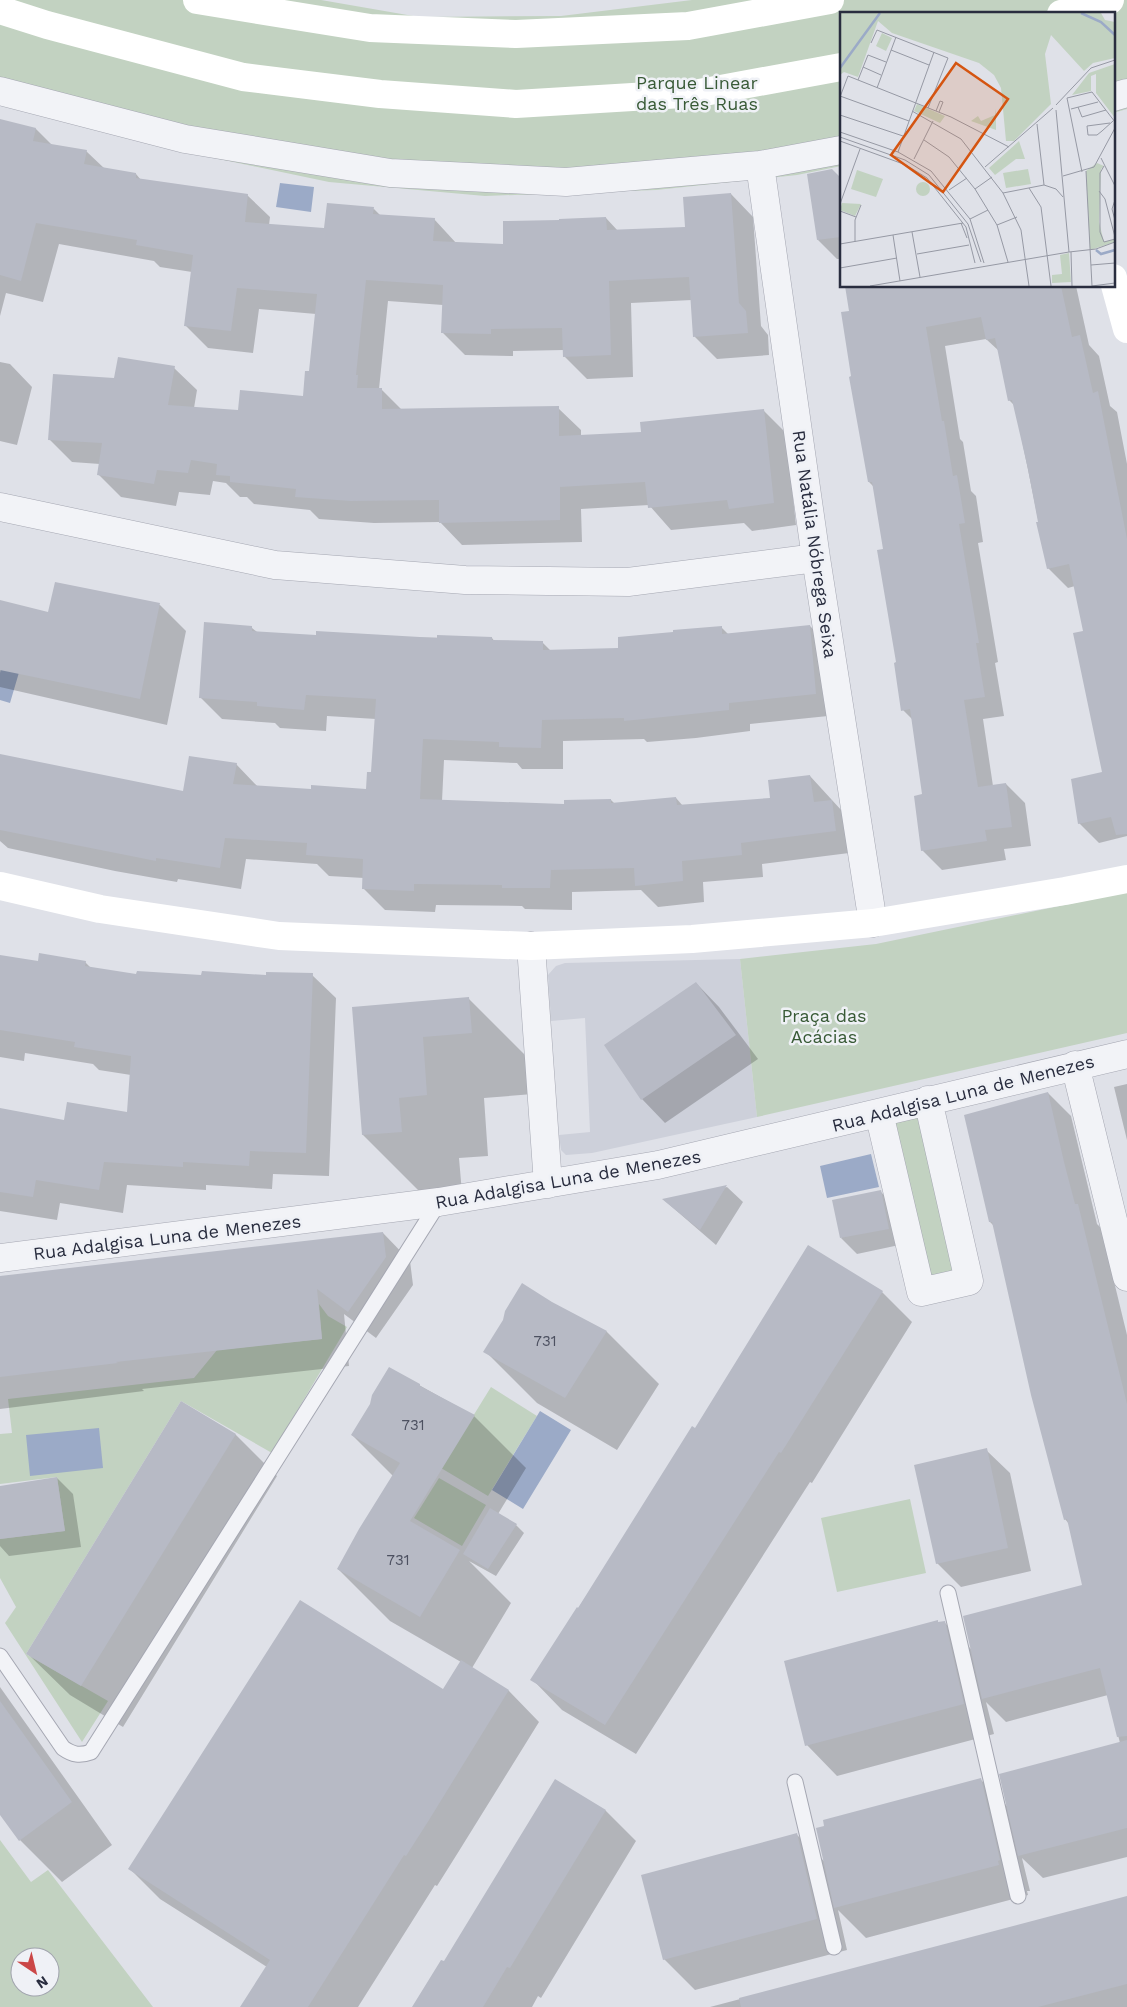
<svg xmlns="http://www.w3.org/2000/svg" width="1127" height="2007" viewBox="0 0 1127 2007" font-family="'Work Sans',sans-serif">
<rect width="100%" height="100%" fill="#dfe1e8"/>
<!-- built -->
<path fill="#cdd0da" d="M 740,959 L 757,1117 L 592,1153 L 566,1155 L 561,1150 L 559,1135 L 590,1132 L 585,1018 L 551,1021 L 548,975 L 556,966 L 565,963 Z"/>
<!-- green -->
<path fill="#c2d2c1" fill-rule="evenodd" d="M 0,0 L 321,0 L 419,17 L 561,16 L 692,0 L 1127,0 L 1127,109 L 1113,113 L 1113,14 L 841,14 L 841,166 L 797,175 L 656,190 L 485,196 L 329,182 L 171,149 L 0,105 Z
M 1127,892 L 1127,1033 L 757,1117 L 740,959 L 876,944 Z
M 928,1100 L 969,1281 L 921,1292 L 879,1113 Z
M 319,1304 L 328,1316 L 347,1327 L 272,1453 L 181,1401 L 26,1654 L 108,1701 L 82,1742 L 5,1623 L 16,1607 L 0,1578 L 0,1539 L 65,1531 L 57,1477 L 0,1484 L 0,1434 L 12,1433 L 8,1399 L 194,1378 L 217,1350 L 322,1339 Z
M 491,1387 L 537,1416 L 488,1496 L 441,1468 Z
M 439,1478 L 486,1505 L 462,1546 L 414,1518 Z
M 910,1499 L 926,1573 L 837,1592 L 821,1518 Z
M 0,1840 L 31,1882 L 48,1870 L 153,2007 L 0,2007 ZM 20,1957 L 50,1957 L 50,1987 L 20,1987 Z"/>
<!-- water -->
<path fill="#9baac7" d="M 280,183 L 314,187 L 311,212 L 276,207 Z
M 2,664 L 20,669 L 10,703 L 0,700 L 0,673 Z
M 871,1154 L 879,1187 L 827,1198 L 820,1166 Z
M 540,1411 L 571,1430 L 523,1509 L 492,1490 Z
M 99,1428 L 103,1468 L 30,1476 L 26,1435 Z"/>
<!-- shadow -->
<path fill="#0003" d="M 0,120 L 36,129 L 52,145 L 86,151 L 105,169 L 136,174 L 141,180 L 247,195 L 270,217 L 269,225 L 325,229 L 374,209 L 381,216 L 434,219 L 457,244 L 505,245 L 606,218 L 618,231 L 686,228 L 731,194 L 753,217 L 761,326 L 768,335 L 769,355 L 717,359 L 695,337 L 692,300 L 631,303 L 633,377 L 587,379 L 565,357 L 564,350 L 513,351 L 513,356 L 465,355 L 442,332 L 443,305 L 388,301 L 379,389 L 381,389 L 402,410 L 558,408 L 581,430 L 581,436 L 642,434 L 763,410 L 786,433 L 796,525 L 752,531 L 744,523 L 671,530 L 649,505 L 581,509 L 582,542 L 462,545 L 440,522 L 374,523 L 319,519 L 310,510 L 254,504 L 247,497 L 240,497 L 226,483 L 213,481 L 210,495 L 179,492 L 176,506 L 121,497 L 98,474 L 100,464 L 72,462 L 50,440 L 115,379 L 174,368 L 197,390 L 194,408 L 239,411 L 304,397 L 310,372 L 316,314 L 259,309 L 253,353 L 208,348 L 185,325 L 192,272 L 160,267 L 154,261 L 59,244 L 43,302 L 6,293 L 0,316 Z
M 837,176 L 841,176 L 841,259 L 837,259 L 818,240 Z
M 847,286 L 1076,286 L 1089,345 L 1099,356 L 1110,406 L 1117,412 L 1127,464 L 1127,836 L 1099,843 L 1079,823 L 1103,773 L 1084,632 L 1075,586 L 1068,588 L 1048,568 L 1015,406 L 1009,400 L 999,351 L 986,339 L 945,346 L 960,439 L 963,442 L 971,491 L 976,496 L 983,542 L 978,543 L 998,662 L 995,663 L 1004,716 L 983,719 L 993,786 L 1006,784 L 1025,803 L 1031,846 L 1004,849 L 1006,860 L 942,870 L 922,850 L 923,795 L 913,720 L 903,710 L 884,550 L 874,487 L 869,482 L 852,378 L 850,312 Z
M 0,362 L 10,364 L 32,387 L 17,445 L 0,441 Z
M 0,601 L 49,613 L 160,605 L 186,631 L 167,725 L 0,687 Z
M 810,626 L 831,648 L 838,715 L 750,724 L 750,731 L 696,738 L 647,742 L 644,739 L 563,741 L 563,769 L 522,769 L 517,763 L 444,760 L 442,801 L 565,806 L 611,800 L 615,804 L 676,798 L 683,806 L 771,799 L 810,776 L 853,823 L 857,852 L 762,864 L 763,877 L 703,882 L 704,902 L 658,907 L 641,890 L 572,892 L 572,910 L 525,909 L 522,906 L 436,905 L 435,912 L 385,910 L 363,888 L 364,878 L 329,876 L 317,864 L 246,859 L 241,889 L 178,879 L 177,882 L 115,871 L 8,848 L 0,841 L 0,757 L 184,792 L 236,764 L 258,787 L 312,790 L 367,791 L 372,773 L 376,719 L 327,716 L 326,731 L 280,728 L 275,723 L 222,719 L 200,697 L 252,628 L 257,632 L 317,637 L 492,638 L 495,642 L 542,642 L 551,651 L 620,649 L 721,627 L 729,635 Z
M 0,956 L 39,963 L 85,962 L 91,968 L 138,975 L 267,977 L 312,975 L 336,998 L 329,1176 L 273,1174 L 272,1189 L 206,1185 L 206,1190 L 127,1185 L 123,1213 L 60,1203 L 57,1220 L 0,1211 L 0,1118 L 65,1121 L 128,1114 L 131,1075 L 99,1070 L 93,1064 L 25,1053 L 24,1061 L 0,1057 Z
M 696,983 L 719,1007 L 758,1059 L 665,1123 L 642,1099 Z
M 469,999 L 530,1060 L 533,1094 L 484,1098 L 488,1156 L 459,1158 L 462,1193 L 424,1196 L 363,1135 L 353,1008 Z
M 1127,1084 L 1127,1140 L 1114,1087 Z
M 1048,1093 L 1071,1116 L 1097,1224 L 1101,1228 L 1127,1335 L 1127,1857 L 1043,1878 L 1022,1858 L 1030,1891 L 1027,1891 L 1028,1895 L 866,1938 L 838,1910 L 847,1950 L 695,1990 L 664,1959 L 797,1835 L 825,1862 L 981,1780 L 1008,1807 L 1120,1743 L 1108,1695 L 1006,1722 L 986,1702 L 994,1734 L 837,1776 L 807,1745 L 939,1623 L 944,1622 L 972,1650 L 1084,1586 L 1069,1524 L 1065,1519 L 994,1226 L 990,1222 Z
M 727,1187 L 743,1202 L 716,1245 L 664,1200 Z
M 880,1191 L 896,1207 L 904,1244 L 857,1254 L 841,1238 Z
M 383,1233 L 410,1261 L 413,1285 L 376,1338 L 344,1314 L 349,1366 L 142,1389 L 144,1391 L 0,1409 L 0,1277 Z
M 882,1292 L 912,1322 L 812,1483 L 810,1482 L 636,1754 L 562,1710 L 532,1679 L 695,1430 Z
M 552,1303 L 607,1332 L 659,1384 L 617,1450 L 537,1403 L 485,1351 Z
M 419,1385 L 474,1416 L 526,1468 L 498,1514 L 516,1525 L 524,1533 L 496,1576 L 469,1561 L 511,1603 L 472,1668 L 509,1691 L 539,1722 L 459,1851 L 437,1886 L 435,1885 L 358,2007 L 242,2007 L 267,1967 L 160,1899 L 130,1869 L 443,1691 L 461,1662 L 390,1621 L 338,1569 L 393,1476 L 352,1435 L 371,1404 Z
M 181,1402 L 236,1435 L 277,1476 L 123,1727 L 70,1695 L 28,1654 Z
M 986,1450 L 1010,1473 L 1031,1571 L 961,1587 L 937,1563 Z
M 57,1478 L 73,1494 L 81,1547 L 9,1556 L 0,1546 L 0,1488 Z
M 0,1687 L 112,1845 L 62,1882 L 20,1840 L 0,1812 Z
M 555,1781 L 606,1811 L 636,1841 L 541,1998 L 538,1996 L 532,2007 L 414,2007 L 444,1963 Z
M 1127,1897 L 1127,2007 L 710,2007 Z"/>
<!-- building -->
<path fill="#b7bac5" d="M 0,119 L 36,128 L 33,141 L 87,150 L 84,164 L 136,173 L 136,178 L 248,194 L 245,222 L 324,228 L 327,203 L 374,207 L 373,214 L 435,218 L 433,241 L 503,244 L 503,221 L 559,220 L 559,219 L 606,217 L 607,230 L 685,227 L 683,197 L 731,193 L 739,303 L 746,311 L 748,333 L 693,337 L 689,277 L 609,281 L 611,355 L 563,357 L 562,328 L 491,329 L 491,334 L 441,333 L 443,285 L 366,280 L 356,375 L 358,375 L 357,388 L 382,388 L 382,409 L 559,406 L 559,436 L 641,432 L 640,422 L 764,409 L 774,503 L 729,509 L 727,500 L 648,508 L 645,482 L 560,487 L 560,520 L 439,523 L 439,500 L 351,501 L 295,497 L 296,489 L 230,482 L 230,476 L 216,475 L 217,464 L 191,460 L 188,473 L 157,470 L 154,484 L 97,475 L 102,443 L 48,440 L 53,374 L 114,378 L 118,357 L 175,366 L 168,405 L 238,410 L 240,390 L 303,396 L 305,371 L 309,371 L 317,294 L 237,288 L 231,331 L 184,326 L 193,255 L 136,245 L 137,240 L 36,223 L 21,281 L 0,275 Z
M 832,169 L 841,178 L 841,237 L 817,240 L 807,174 Z
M 845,286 L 1061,286 L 1072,337 L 1080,335 L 1093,393 L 1098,391 L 1127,539 L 1127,834 L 1116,835 L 1111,817 L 1078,824 L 1071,779 L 1102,772 L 1073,633 L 1083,631 L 1069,564 L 1047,569 L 1036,522 L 1038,522 L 1028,469 L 1012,400 L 1008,401 L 995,338 L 986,340 L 981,317 L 926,327 L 942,421 L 944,421 L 953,476 L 957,475 L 965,523 L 959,524 L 979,643 L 976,643 L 985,697 L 964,700 L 978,787 L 1006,783 L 1012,827 L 985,830 L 987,841 L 921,851 L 914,796 L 922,794 L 910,709 L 901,711 L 894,663 L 896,662 L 877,550 L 883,549 L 872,482 L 868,482 L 849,377 L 851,376 L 841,312 L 849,311 Z
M 55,582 L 160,603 L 140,699 L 0,670 L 0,600 L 48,612 Z
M 204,622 L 252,626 L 252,631 L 316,635 L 316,631 L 437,638 L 437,635 L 492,637 L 492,640 L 543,641 L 543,650 L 618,648 L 618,637 L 673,632 L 673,630 L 722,626 L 722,634 L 810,625 L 816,694 L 729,703 L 729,710 L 673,716 L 624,721 L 624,718 L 542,720 L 541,748 L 499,747 L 499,742 L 423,739 L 420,799 L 564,804 L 564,800 L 611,799 L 611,803 L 676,797 L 677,805 L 770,798 L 768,780 L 810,775 L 814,802 L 832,800 L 836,831 L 741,843 L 742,855 L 682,861 L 683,881 L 635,886 L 634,868 L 551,870 L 550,888 L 502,888 L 502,885 L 414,884 L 414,891 L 362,889 L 363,859 L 306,855 L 307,843 L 225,838 L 220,868 L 156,858 L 156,861 L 0,830 L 0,754 L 183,791 L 189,756 L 237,763 L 233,784 L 311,789 L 311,785 L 366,789 L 367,772 L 371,772 L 376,699 L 306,695 L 304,710 L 257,706 L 257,702 L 199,698 Z
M 39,953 L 86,961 L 85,966 L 136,974 L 137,971 L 201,975 L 202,971 L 266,975 L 266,972 L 313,973 L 306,1153 L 250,1151 L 249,1166 L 183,1162 L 183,1167 L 104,1162 L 99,1190 L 36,1180 L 33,1197 L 0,1192 L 0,1108 L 64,1120 L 67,1102 L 127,1112 L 131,1056 L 74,1047 L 75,1042 L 0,1030 L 0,955 L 38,961 Z
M 696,982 L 736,1035 L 641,1100 L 604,1045 Z
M 469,997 L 472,1033 L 423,1037 L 427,1095 L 399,1098 L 402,1132 L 362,1135 L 352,1007 Z
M 1048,1092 L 1064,1162 L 1075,1204 L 1078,1204 L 1127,1404 L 1127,1736 L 1117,1737 L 1100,1668 L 982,1699 L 963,1616 L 1082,1585 L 1067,1519 L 1064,1520 L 1031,1395 L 992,1222 L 989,1222 L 964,1115 Z
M 727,1185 L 700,1230 L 662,1199 Z
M 881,1190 L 889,1229 L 840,1238 L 832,1200 Z
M 383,1232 L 386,1257 L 348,1312 L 317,1289 L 322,1339 L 116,1362 L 118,1363 L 0,1377 L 0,1276 Z
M 808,1245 L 883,1291 L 781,1453 L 779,1452 L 605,1725 L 530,1680 L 577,1607 L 578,1608 L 692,1426 L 695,1428 Z
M 522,1283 L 552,1302 L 607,1331 L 565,1398 L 483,1352 L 503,1320 L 505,1311 Z
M 389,1367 L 420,1384 L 420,1386 L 475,1415 L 410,1521 L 460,1550 L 420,1617 L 337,1569 L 359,1529 L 400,1463 L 351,1435 L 370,1404 L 372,1395 Z
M 181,1401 L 236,1434 L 81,1686 L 26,1654 Z
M 987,1448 L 1008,1548 L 936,1564 L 914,1465 Z
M 57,1477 L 65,1531 L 0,1539 L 0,1486 Z
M 490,1508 L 517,1524 L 488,1569 L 463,1554 Z
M 300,1600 L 443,1689 L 461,1660 L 509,1690 L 429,1820 L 406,1856 L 404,1855 L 308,2007 L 240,2007 L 270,1960 L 128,1869 Z
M 938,1620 L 938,1622 L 945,1621 L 964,1704 L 805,1746 L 784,1661 Z
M 0,1701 L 72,1802 L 19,1841 L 0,1815 Z
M 1127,1740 L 1127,1828 L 1018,1856 L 999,1774 Z
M 981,1778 L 1000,1860 L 998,1861 L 999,1865 L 834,1908 L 816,1828 L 824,1826 L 823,1820 Z
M 555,1779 L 606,1810 L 510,1968 L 507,1967 L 483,2007 L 412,2007 L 441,1960 L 444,1961 Z
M 797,1833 L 817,1919 L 663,1960 L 641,1875 Z
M 1127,1896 L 1127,1984 L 1038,2007 L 741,2007 L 739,1998 Z"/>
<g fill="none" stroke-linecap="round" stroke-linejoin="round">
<defs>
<path id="lane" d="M 948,1593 L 1018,1896
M 0,1656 L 63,1748 C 73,1755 80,1756 91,1752 L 439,1202
M 795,1782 L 834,1947"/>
<path id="street" d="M 0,91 L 185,139 L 390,173 L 566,182 L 760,165 L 841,150
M 1113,97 L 1127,93
M 760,165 L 816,558 L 873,923
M 0,507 L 275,565 L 465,580 L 628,582 L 816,558
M 531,946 L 548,1184
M 1075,1065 L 1127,1277
M 879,1113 L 921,1292 L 969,1281 L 928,1100
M 0,1258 L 439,1202 L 658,1165 L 1127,1054"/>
</defs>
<!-- lane casing -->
<use href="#lane" stroke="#a5a7b2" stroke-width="17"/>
<!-- street casing -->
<use href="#street" stroke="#a5a7b2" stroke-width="29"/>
<!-- lane -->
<use href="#lane" stroke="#f2f3f7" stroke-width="15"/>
<!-- street -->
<use href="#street" stroke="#f2f3f7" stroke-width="28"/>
<!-- secondary -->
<path stroke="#fff" stroke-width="28" d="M 197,0 L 370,28 L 516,34 L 688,26 L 830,0
M 0,10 L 47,25 L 243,77 L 380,94 L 516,104 L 699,93 L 841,67
M 1061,14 L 1110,0
M 1113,278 L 1127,329
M 0,886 L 100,909 L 279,936 L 531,946 L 692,939 L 873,923 L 1065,891 L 1127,879"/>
</g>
<g text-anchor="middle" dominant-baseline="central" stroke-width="5" stroke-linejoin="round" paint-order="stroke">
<!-- number labels -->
<g font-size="15" fill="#4c5060">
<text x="545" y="1341">731</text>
<text x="413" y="1425">731</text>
<text x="398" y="1560">731</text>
</g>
<!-- park labels -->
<g font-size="18" fill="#385a36" stroke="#eff1f6">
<text x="697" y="82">Parque Linear<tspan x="697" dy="21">das Três Ruas</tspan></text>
<text x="824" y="1015">Praça das<tspan x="824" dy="21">Acácias</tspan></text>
</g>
<!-- street labels -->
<g font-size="18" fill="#292d3f" stroke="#eff1f6">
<text transform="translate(815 544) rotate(82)">Rua Natália Nóbrega Seixa</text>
<text transform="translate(963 1093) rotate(-14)">Rua Adalgisa Luna de Menezes</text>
<text transform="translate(568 1179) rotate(-10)">Rua Adalgisa Luna de Menezes</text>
<text transform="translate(167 1237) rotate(-7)">Rua Adalgisa Luna de Menezes</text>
</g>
</g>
<!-- overview -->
<g transform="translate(840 12)">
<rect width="275" height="275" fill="#dfe1e8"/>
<path d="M 0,1 L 261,1 L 265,8 L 275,10 L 275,46 L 253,51 L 244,59 L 211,23 L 205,42 L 211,92 L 174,129 L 166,129 L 161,76 L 154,63 L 139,51 L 52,21 L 38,9 L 18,65 L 4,60 L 0,63 ZM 42,21 L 52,26 L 46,39 L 36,34 ZM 275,52 L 275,106 L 256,81 L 256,62 L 251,64 L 251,79 L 232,83 L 249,61 ZM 77,92 L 105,104 L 100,111 L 74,99 ZM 156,97 L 156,118 L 131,109 L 138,104 L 141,109 L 155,103 ZM 179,129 L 185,147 L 176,147 L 155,163 L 149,156 ZM 257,151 L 264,154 L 261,157 L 259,210 L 264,230 L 275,227 L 275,230 L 250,238 L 246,159 ZM 188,157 L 191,172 L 166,176 L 163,161 ZM 17,158 L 43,167 L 36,185 L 11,177 ZM76 177a7 7 0 1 1 14 0a7 7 0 1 1-14 0ZM 2,191 L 21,192 L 15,204 L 0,198 ZM 229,241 L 231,270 L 212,271 L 212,263 L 222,262 L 220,243 Z" fill="#c2d2c1"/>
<path fill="none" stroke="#9baac7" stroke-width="2.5" d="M 241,1 L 261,10 L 275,23M 0,56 L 40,1M 256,238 L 261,242 L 275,238"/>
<path fill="none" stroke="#9699a4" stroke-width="1" d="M 31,31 L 37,18 L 108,46 L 88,96M 51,38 L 89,53M 23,55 L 41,63M 18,68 L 28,43 L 46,50M 37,76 L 56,25M 0,84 L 69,109M 0,85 L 8,64 L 111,105 L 169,135M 216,93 L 251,56 L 275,48M 238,95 L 242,105 L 266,98M 231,97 L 258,90M 72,99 L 121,127 L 163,181 L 181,218 L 189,274M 96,99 L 100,89 L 103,90 L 99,100M 0,103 L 63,124M 270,111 L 247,114 L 248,123 L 257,123 L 262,119 L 273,109M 197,112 L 204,173M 0,120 L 58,140 L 91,159 L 130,207 L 144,251M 0,125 L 65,148 L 89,163 L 128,212 L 141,250M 84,128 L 109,145 L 135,177 L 157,213 L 168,250M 0,129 L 66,153 L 87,166 L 126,215 L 135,251M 58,140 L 94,40M 261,146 L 275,174M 74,147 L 93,109M 264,154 L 260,161 L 260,220 L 264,230 L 275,227M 145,155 L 213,96M 246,159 L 252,274M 242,160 L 227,86 L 252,80 L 275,110M 223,164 L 254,155 L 275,116M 189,176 L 201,195 L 211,274M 135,177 L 152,165M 109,178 L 127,166M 259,179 L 265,187 L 275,225M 163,181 L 204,173 L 216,177 L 223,185M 275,188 L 272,197 L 275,208M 0,192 L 20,137M 0,199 L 16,205M 130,207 L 148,198M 121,211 L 127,226M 157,213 L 177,205M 72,220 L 80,265M 53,223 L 60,269M 15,230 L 15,208 L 21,193M 0,232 L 123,211M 229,240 L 256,237 L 275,230M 231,240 L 232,274M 77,242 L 129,233M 251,253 L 275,251M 0,256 L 57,246M 30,274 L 229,240 L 216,98M 252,274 L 275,271"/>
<path fill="#d55511" fill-opacity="0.15" stroke="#d55511" stroke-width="2.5" d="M 116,51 L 168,87 L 103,180 L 51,143 Z"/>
<rect width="275" height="275" fill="none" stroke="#292d3f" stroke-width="2.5"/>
</g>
<!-- north arrow -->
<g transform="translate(35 1972) rotate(145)"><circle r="24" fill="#eff1f6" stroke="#a0a3ad"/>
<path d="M0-4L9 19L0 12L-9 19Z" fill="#cb4747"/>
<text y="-8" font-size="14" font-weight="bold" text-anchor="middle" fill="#292d3f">N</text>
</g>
</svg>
